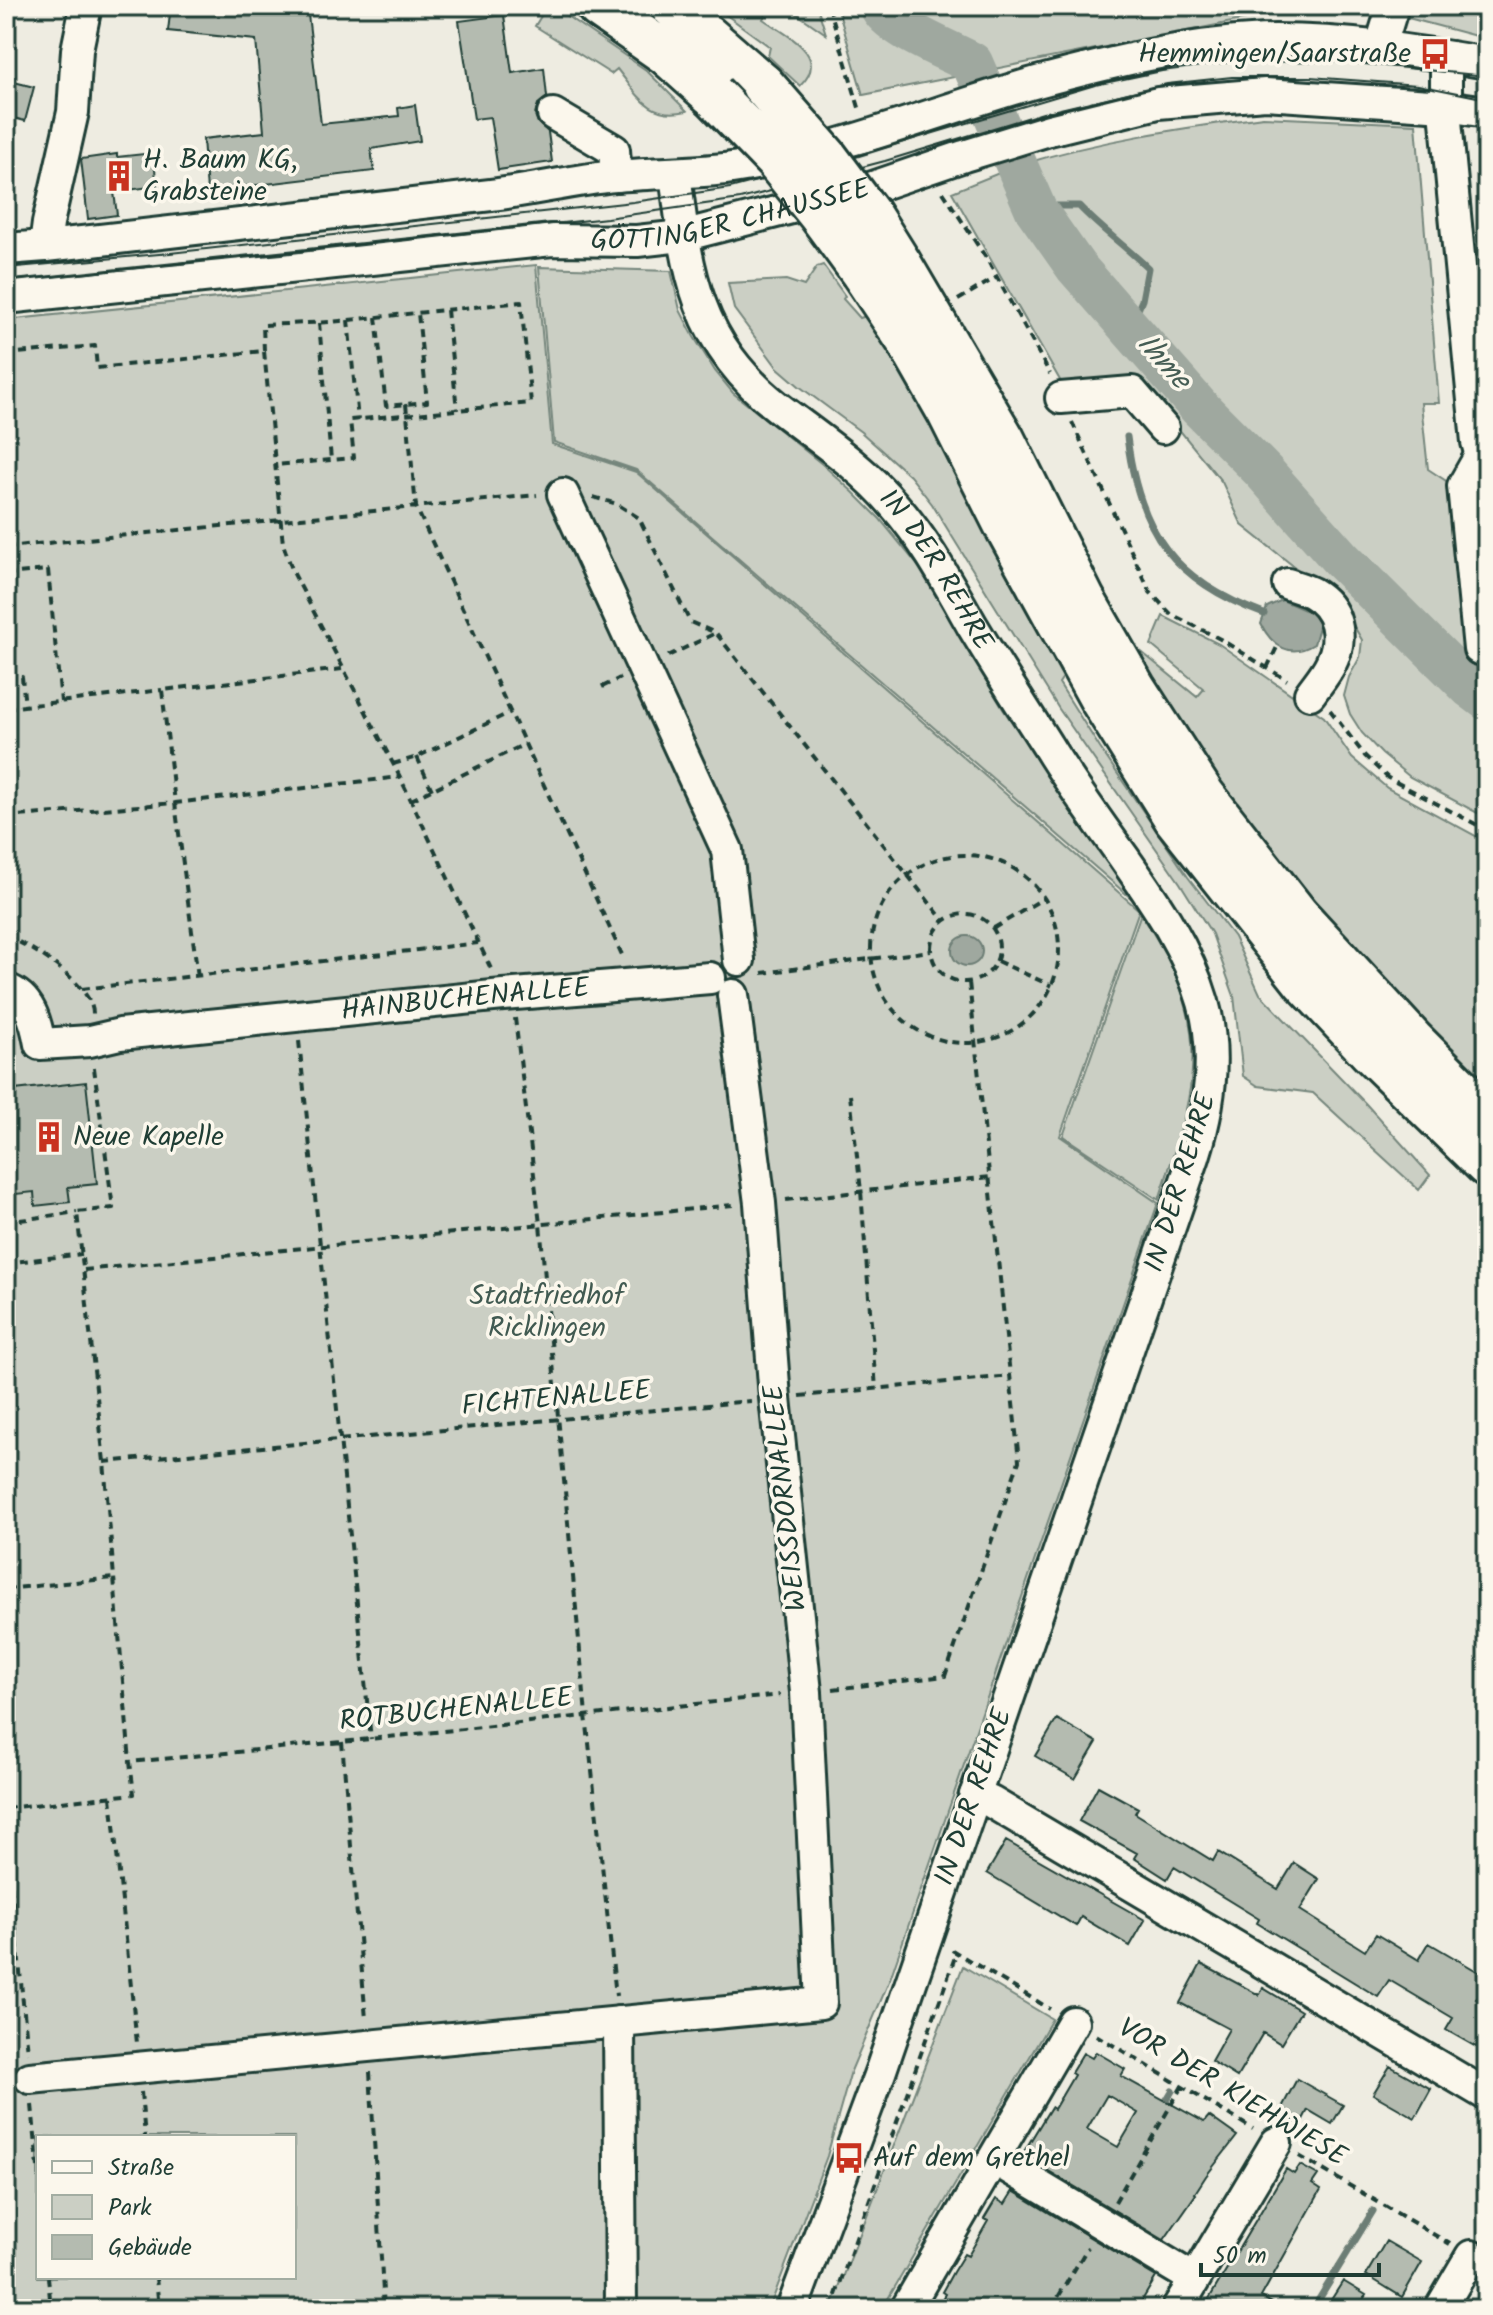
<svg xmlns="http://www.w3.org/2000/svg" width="1493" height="2315" viewBox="0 0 1493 2315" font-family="Kalam,sans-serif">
<rect width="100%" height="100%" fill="#eeece1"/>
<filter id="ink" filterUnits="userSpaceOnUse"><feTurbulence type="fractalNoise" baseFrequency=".0125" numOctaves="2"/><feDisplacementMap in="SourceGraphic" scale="16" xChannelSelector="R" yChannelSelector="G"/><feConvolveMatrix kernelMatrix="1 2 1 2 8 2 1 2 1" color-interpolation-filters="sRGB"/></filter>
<g filter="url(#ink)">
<!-- green -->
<path fill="#cbcfc4" stroke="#75867c" stroke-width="2" fill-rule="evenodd" d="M 541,6 L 552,6 L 646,70 L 687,111 C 649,120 638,95 617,69 L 611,74 L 535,26 L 544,11 Z
M 714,6 L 757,6 L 767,12 L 763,19 C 786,35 832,56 800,86 L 768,56 L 770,47 Z
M 786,6 L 817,6 L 826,34 Z
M 837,6 L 1313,6 L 863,95 Z
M 1386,6 L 1487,6 L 1487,39 L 1397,15 Z
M 1263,117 L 1416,124 L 1439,403 L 1421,403 L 1428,469 L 1454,486 L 1484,494 L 1487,497 L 1487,818 L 1410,777 L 1382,754 L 1362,733 L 1350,714 L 1344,696 L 1349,677 L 1360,657 L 1362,640 L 1341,604 L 1242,525 L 1222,482 L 1155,400 L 1133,379 L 1125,377 L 1075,384 L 1061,382 L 952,192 L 1009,169 L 1036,223 L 1115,321 L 1194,410 L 1259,474 L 1337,562 L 1402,627 L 1409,619 L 1345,555 L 1272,468 L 1203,398 L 1081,263 L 1047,217 L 1023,164 C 1101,140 1182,128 1263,117 Z
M 536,265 L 552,444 L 636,472 L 1139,910 L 1060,1136 L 1158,1203 L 890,1979 L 851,2071 L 827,2156 L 769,2309 L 6,2309 L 6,320 ZM 38,2137 L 294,2137 L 294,2277 L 38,2277 Z
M 823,265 L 845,296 L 843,299 L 860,318 L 866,316 L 914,392 L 1066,673 L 1059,683 L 1100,748 L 1188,877 L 1234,937 L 1260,994 L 1366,1104 L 1430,1175 L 1419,1190 L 1313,1093 L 1258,1086 L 1243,1076 L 1234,996 L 1212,934 L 1180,883 L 1059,709 L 932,504 L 910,476 L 861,432 L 799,386 L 777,367 L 734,309 L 728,283 L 786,280 L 804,286 L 817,267 Z
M 539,267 L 671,271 L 680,310 L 694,337 L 715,371 L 733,393 L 822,464 L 853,492 L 880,519 L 920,568 L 1003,709 L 1132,899 L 636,470 L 554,442 Z
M 1163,616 L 1219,644 L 1324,717 L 1352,758 L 1387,788 L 1487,842 L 1487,1094 L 1343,941 L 1219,785 L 1128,641 L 1197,697 L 1204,689 L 1151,645 Z
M 1141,913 C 1151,930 1163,948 1172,967 C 1212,1053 1186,1115 1159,1200 L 1063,1136 Z
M 963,1966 L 1052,2019 L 882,2309 L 831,2309 Z"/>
<!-- water -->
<path fill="#9fa89f" stroke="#6c7d74" stroke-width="2" d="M 1282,600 L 1314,614 L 1319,627 L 1314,644 C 1290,659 1272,646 1261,624 L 1267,607 Z
M952 951a15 15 0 1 1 30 0a15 15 0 1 1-30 0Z"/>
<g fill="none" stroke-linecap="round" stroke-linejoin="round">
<!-- stream -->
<path stroke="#6c7d74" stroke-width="7" d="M 1036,210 L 1051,206 L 1079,206 C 1101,229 1125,246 1148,268 L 1142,300 L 1130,329
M 1127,437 C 1139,533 1174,581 1264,614
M 1163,2106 L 1172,2091
M 1313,2309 L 1373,2211"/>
<!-- river -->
<path stroke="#9fa89f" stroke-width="42" d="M 880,6 C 888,27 950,51 972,63 L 1036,210 L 1076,267 L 1199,407 L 1263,471 L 1341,559 L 1471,688 L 1487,700"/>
</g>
<!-- building -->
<path fill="#b4bbb0" stroke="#1f3d34" stroke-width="2" fill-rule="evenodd" d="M 171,6 L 307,6 L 321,124 L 399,116 L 398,108 L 415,105 L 420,141 L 371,149 L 374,171 L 207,191 L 203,139 L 264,132 L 256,40 L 168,31 Z
M 504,15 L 512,73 L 544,68 L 547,97 L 538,104 L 535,115 L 538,123 L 548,132 L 552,162 L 498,170 L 490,117 L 474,119 L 459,21 Z
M 10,81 L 34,87 L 25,121 L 6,116 L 6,95 Z
M 153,153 L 157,186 L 114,192 L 117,215 L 88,219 L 81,159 L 117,154 L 117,157 Z
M 86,1082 L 97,1184 L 68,1187 L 70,1202 L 35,1206 L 34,1192 L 6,1195 L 6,1091 Z
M 1057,1719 L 1097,1742 L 1075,1779 L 1035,1756 Z
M 1098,1786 L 1138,1808 L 1135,1813 L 1213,1861 L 1218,1852 L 1278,1889 L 1294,1863 L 1319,1879 L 1300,1910 L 1365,1951 L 1376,1934 L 1419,1960 L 1429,1943 L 1487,1977 L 1487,1982 L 1476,1999 L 1487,2005 L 1487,2027 L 1476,2047 L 1446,2030 L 1453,2018 L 1389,1980 L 1378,1997 L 1257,1923 L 1259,1919 L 1174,1867 L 1167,1879 L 1134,1858 L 1137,1853 L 1079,1821 Z
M 1006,1841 L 1145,1920 L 1130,1946 L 1081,1917 L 1076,1926 L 987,1873 Z
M 1201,1964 L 1259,1995 L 1263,1988 L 1301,2011 L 1281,2044 L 1263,2033 L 1237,2077 L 1211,2061 L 1229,2029 L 1180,2003 Z
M 1096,2052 L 1125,2069 L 1121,2076 L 1204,2122 L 1209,2116 L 1237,2136 L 1206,2176 L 1195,2193 L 1196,2194 L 1164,2240 L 1022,2155 L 1051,2107 L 1054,2109 L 1074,2075 L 1071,2073 L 1083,2053 L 1092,2058 ZM 1107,2095 L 1138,2113 L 1118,2147 L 1087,2129 Z
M 1390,2066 L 1431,2089 L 1415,2118 L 1373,2094 Z
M 1297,2079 L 1343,2105 L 1332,2124 L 1308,2110 L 1300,2125 L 1279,2113 Z
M 1300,2165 L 1318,2175 L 1312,2184 L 1321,2190 L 1261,2297 L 1283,2309 L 1203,2309 L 1286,2169 L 1294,2174 Z
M 1013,2191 L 1156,2277 L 1137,2309 L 936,2309 L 945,2294 L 942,2292 L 953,2272 L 964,2254 L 968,2256 L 988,2221 L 984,2219 L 996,2199 L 1005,2204 Z
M 1386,2241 L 1422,2262 L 1402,2297 L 1366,2275 Z
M 1343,2281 L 1366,2295 L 1357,2309 L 1346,2309 L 1331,2300 Z"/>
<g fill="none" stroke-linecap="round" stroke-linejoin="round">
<defs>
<g id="minor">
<path d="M 1381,45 L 1393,6"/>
<path d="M 1449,57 L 1446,73 L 1446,121 L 1477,442 L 1487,477"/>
<path d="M 553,114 L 614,150 L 616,176"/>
<path id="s1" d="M 675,173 C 687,270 695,343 779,408 C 818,438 861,466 894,505 C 926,541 949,585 973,627 C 997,667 1022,706 1047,745 C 1070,783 1096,819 1122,855 C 1155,902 1187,947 1203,1002 C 1218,1054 1210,1107 1194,1157 L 881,2070 L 792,2309"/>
<path d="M 45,246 L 48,223 L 73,112 L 77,50 L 86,6"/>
<path d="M 6,249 L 45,246 C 194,230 343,213 491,195 C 533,190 574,180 615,176 C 651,173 689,173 725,169 C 832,155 933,111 1037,82 C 1112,62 1197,41 1275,40 C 1348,40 1416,51 1487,63"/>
<path id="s2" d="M 6,298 L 552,240 L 637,241 L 682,236 L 870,188 L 964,156 L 1049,130 L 1158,103 L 1265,94 L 1445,106 L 1487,112"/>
<path d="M 1061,398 L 1132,392 L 1163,428"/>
<path d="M 563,494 L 727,850 L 739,960"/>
<path d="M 1288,584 C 1296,587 1305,589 1312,593 C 1338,608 1344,637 1331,663 C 1326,674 1317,684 1310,694"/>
<path d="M 1479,649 L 1463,486 L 1480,456"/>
<path id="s3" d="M 6,989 C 30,997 36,1022 40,1044 L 90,1041 L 120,1034 L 503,995 L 710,978"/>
<path d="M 975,1795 L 991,1802 L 1487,2095"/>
<path d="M 619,2022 L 621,2309"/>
<path d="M 30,2078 L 821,2003 L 806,1692 L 775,1398 L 760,1203 L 733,995"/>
<path d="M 994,2159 L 1194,2279"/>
<path d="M 906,2309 L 1073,2022"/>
<path d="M 1177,2309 L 1276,2143"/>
<path d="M 1440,2309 L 1471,2256"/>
</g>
<path id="highway" d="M 598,6 L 667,54 L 713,95
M 672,6 L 763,85
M 900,264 L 1003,439 L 1083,599 L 1134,688 L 1203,795 L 1297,915 L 1412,1040 L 1487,1115
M 862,272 L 908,341 L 948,411 L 1008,530 L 1101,699 L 1176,819 L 1304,981 L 1371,1052 L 1487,1165"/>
</defs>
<!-- minor casing -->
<use href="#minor" stroke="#1f3d34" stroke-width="36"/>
<!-- highway casing -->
<use href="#highway" stroke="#1f3d34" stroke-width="48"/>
<!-- path -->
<path stroke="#1f3d34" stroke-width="4" stroke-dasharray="8 6" stroke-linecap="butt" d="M 829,6 L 860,111
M 1292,6 L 1330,13
M 943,192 L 988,261 L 1050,374
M 958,300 L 997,277
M 447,310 L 457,410
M 376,317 L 386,406 L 427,402 L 418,313
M 348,320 L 358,420
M 319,323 L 331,460
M 264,351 L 263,325 L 330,322 L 521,302 L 531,403 L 350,420 L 354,458 L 275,465
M 6,354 L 95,346 L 97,368 L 264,351 L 283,544 L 293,572 L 400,777 L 492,971
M 406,404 L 416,507 L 623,957
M 1072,422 L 1150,592 L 1171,614 L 1220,639 L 1287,680
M 593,497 L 617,504 L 639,518 L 690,622 L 716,633 L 944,921
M 6,547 L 537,495
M 6,574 L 48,570 L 61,702
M 668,656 L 716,633
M 6,664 L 7,678 L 22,677 L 25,706
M 1267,668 L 1278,645
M 342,669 L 162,690 L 175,803 L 400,777
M 602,687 L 620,678
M 6,708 L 162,690
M 1330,710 L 1365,756 L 1388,778 L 1487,830
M 417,757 L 432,790
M 393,764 L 417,757 L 511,712
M 411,800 L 525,744
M 6,817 L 175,803 L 198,977
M871 949a94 94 0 1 1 188 0a94 94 0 1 1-188 0Z
M931 948a34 34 0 1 1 68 0a34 34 0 1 1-68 0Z
M 994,928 L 1044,898
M 6,937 C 31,944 95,987 93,1015
M 997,961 L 1052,986
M 762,973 L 931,951
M 82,989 L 478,943
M 515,1018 L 540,1224 L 586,1715 L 616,1996
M 299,1041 L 371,1739
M 94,1068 L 113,1208 L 77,1212 L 104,1462 L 130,1762
M 850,1095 L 861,1191 L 876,1389
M 786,1200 L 990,1177
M 6,1222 L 77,1212
M 6,1263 L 82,1254
M 84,1270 L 733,1205
M 800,1396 L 1010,1376
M 104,1462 L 751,1401
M 6,1589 L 114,1578
M 833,1689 L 945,1676 L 1019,1461 L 969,982
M 342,1742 L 366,2019
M 111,1797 L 137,2043
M 6,1808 L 134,1794 L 130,1762 L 342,1742 L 780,1695
M 6,1830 L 28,2053
M 6,1927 L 17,1926
M 952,1950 L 1050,2009
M 1096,2035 L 1253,2129
M 370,2072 L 384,2309
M 141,2092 L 145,2137
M 32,2105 L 38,2167
M 1299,2156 L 1450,2244
M 1115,2202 L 1182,2086
M 48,2277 L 51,2309
M 156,2277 L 159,2309
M 831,2309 L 956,1954
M 1051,2309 L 1088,2247"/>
<!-- minor -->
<use href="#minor" stroke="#fbf7ec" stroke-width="30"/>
<!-- highway -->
<use href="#highway" stroke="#fbf7ec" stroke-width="42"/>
<!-- tram -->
<path stroke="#1f3d34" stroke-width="2" d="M 6,268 L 170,253 L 633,202 L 730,188 L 880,149 L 1095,85 L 1162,71 L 1232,62 L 1334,61 L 1487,76
M 6,281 L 282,254 L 607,218 L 740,199 L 885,161 L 1043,113 L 1167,84 L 1232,77 L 1310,77 L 1418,85 L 1487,99"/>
<defs>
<path id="highway-bridge" d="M 763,85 L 826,157 L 868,213 L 900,264
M 713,95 L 776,160 L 821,216 L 862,272"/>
</defs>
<!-- highway-bridge casing -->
<use href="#highway-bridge" stroke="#1f3d34" stroke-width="48" stroke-linecap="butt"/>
<!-- highway-bridge -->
<use href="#highway-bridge" stroke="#fbf7ec" stroke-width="42"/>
</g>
</g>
<!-- icons -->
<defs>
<symbol id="bus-bare" viewBox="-9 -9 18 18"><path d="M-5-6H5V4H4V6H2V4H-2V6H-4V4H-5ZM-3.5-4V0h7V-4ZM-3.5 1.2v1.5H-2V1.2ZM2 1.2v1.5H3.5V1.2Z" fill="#c8321e" stroke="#fbf7ec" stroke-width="2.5" paint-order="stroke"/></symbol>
<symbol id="building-bare" viewBox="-9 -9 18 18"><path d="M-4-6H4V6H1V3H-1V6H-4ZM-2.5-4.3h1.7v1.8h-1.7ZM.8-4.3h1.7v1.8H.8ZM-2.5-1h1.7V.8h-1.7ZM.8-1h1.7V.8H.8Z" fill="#c8321e" stroke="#fbf7ec" stroke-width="2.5" paint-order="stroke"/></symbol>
</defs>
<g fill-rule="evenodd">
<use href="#bus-bare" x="1413" y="32" width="44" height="44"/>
<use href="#building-bare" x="97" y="154" width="44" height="44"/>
<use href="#building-bare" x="27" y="1115" width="44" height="44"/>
<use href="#bus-bare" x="827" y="2136" width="44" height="44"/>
</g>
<g text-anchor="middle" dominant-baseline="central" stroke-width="7" stroke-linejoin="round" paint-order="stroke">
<!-- poi labels -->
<g font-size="28" fill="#1f3d34" stroke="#fbf7ec" text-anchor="start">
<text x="1411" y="54" text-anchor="end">Hemmingen/Saarstraße</text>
<text x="143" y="160">H. Baum KG,<tspan x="143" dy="32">Grabsteine</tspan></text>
<text x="73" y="1137">Neue Kapelle</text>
<text x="873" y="2158">Auf dem Grethel</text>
</g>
<!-- street labels -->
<g font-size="28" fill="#1f3d34" stroke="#fbf7ec">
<text stroke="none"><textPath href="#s2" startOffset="730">GÖTTINGER CHAUSSEE</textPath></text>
<text stroke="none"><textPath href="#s1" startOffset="494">IN DER REHRE</textPath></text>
<text stroke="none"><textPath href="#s3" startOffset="496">HAINBUCHENALLEE</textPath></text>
<text transform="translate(1181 1183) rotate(-73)">IN DER REHRE</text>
<text transform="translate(556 1399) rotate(-5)">FICHTENALLEE</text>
<text transform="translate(786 1498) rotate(-96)">WEISSDORNALLEE</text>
<text transform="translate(456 1710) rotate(-6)">ROTBUCHENALLEE</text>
<text transform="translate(974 1797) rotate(-71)">IN DER REHRE</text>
<text transform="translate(1232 2093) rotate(31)">VOR DER KIEHWIESE</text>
</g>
<!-- park labels -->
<g font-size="28" fill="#415a51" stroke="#fbf7ec">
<text x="547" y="1296">Stadtfriedhof<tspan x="547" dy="32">Ricklingen</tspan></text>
</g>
<!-- water labels -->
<g font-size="30" font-style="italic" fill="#455d54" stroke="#fbf7ec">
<text transform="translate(1163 362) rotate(48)">Ihme</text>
</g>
</g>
<!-- margin -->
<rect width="1493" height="2315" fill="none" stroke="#fbf7ec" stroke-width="32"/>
<rect x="16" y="16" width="1461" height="2283" fill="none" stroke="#1f3d34" stroke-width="3" filter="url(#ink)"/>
<!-- legend -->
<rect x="36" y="2135" width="260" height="144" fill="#fbf7ec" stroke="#a3ada2" stroke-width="2"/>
<rect x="52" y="2161" width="40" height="12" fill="#fbf7ec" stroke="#a3ada2" stroke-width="2"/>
<text x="108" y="2175" font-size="24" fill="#1f3d34">Straße</text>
<rect x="52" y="2195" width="40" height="24" fill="#cbcfc4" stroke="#a3ada2" stroke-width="2"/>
<text x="108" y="2215" font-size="24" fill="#1f3d34">Park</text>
<rect x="52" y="2235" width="40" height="24" fill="#b4bbb0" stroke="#a3ada2" stroke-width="2"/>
<text x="108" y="2255" font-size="24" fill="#1f3d34">Gebäude</text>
<!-- scale -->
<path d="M1201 2263v12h178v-12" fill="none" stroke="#1f3d34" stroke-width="4"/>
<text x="1213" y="2263" font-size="24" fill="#1f3d34" stroke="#fbf7ec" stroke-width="6" paint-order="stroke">50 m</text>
</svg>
